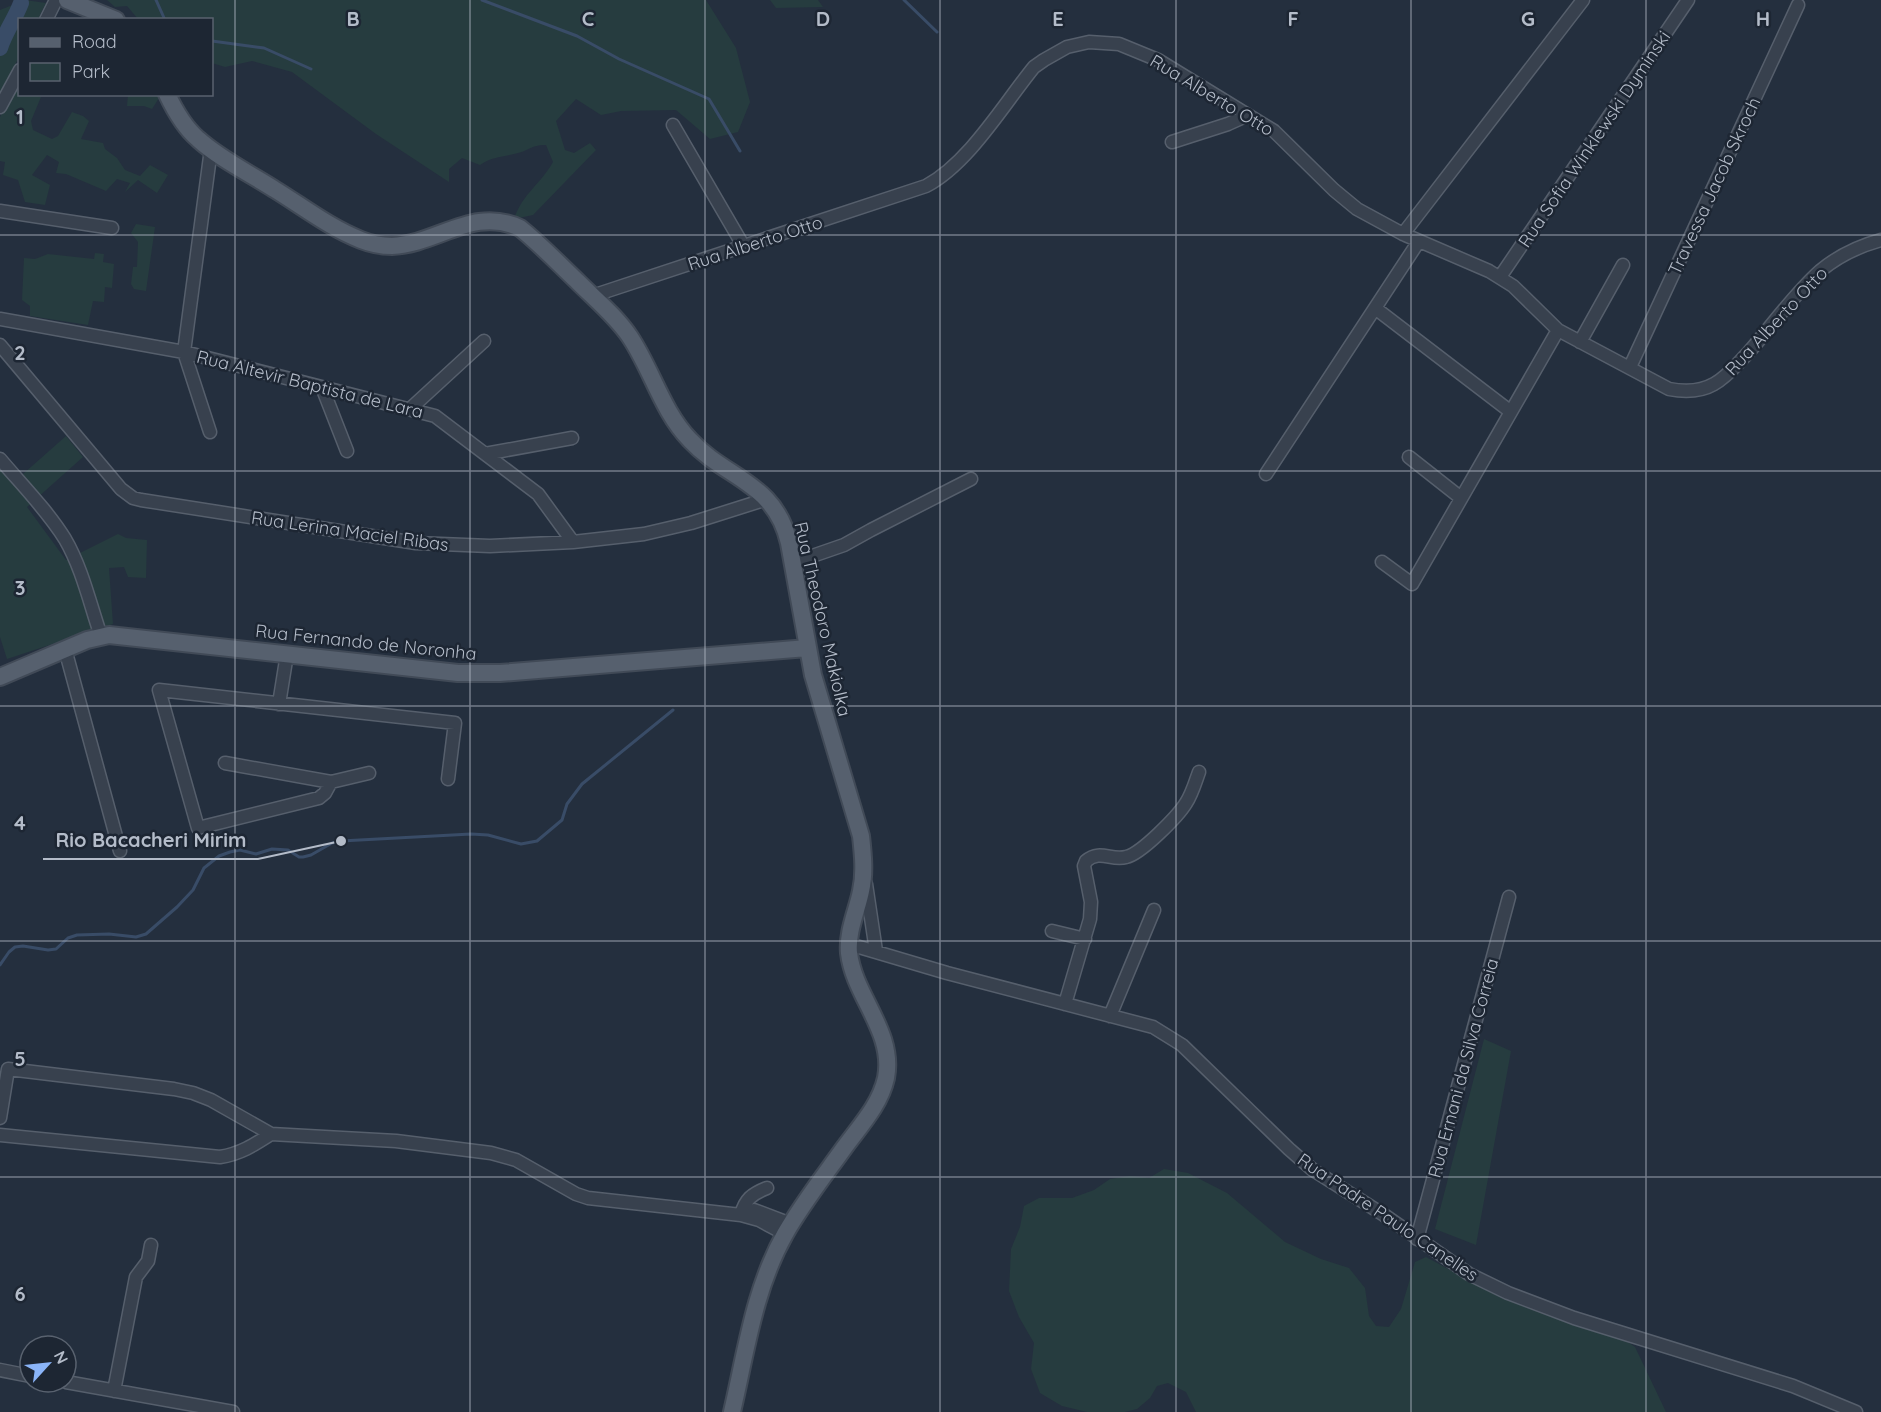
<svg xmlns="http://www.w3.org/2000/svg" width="1881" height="1412" viewBox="0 0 1881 1412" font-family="Quicksand,sans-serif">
<rect width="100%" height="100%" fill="#242f3e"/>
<!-- green -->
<path fill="#263c3f" d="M 25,0 L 46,3 L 38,19 L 20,20 L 19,57 L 0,94 L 0,10 Z
M 107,0 L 706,0 L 736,48 L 750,102 L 738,132 L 710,139 L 676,110 L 621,111 L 601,115 L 576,99 L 556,121 L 565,150 L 574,153 L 590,143 L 596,150 L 533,215 L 514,219 C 523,193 540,185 553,162 L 546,145 C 534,144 529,150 518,153 C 504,157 492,156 480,165 L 462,158 L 449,169 L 449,182 L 376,134 L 292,72 L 252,61 L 225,67 L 212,63 L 212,20 L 138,19 L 127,6 L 115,7 Z
M 770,0 L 818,0 L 823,7 L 776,8 Z
M 16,85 L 19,87 L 20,94 L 35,95 L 41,97 L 31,121 L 33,130 L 52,139 L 58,136 L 72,112 L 83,116 L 89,121 L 81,139 L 103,143 L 105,149 L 117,158 L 125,170 L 140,176 L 150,165 L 168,175 L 157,193 L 138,180 L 125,192 L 130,183 L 117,179 L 106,191 L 66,174 L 56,173 L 59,162 L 47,155 L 32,175 L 50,185 L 45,205 L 25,202 L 18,180 L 3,175 L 5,162 L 0,161 L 0,117 Z
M 128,95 L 158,95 L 159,98 L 152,109 L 144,106 L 127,106 Z
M 136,224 L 155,227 L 146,291 L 134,289 L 131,284 L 133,267 L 137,267 L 138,242 L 131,233 Z
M 95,253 L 104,254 L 103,262 L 114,264 L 112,288 L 105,287 L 104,302 L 93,301 L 88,325 L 30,316 L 30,306 L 22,300 L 24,258 L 35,259 L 48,254 L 94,259 Z
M 66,436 L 83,457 L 27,507 L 66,560 L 118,534 L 126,538 L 147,540 L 146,578 L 128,577 L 124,567 L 109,568 L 113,624 L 7,659 L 0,637 L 0,466 L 14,482 Z
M 1484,1039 L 1511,1051 L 1476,1245 L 1435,1229 Z
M 1164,1169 L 1188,1173 L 1227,1193 L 1285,1242 L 1321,1259 L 1349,1268 L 1365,1288 L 1369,1316 L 1376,1326 L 1389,1327 L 1401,1309 L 1415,1262 L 1426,1257 L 1487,1290 L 1539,1310 L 1622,1338 L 1635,1347 L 1666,1412 L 1196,1412 L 1186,1392 L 1168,1383 L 1157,1386 L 1150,1398 L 1137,1409 L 1125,1412 L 1087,1412 L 1062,1406 L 1040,1393 L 1031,1369 L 1034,1343 L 1019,1317 L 1009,1291 L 1011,1249 L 1020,1227 L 1024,1206 L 1039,1198 L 1072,1198 L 1094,1190 L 1110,1179 L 1130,1176 L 1149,1178 Z"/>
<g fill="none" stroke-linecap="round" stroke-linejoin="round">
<!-- stream -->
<path stroke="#394c67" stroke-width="3" d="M 156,0 L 165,20
M 482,0 L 577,36 L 619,59 L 709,99 L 740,151
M 904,0 L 937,32
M 212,41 L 264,48 L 311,69
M 0,965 L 9,952 L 15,947 L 23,946 L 48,950 L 56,949 L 68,938 L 77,935 L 109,934 L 136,937 L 146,934 L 177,907 L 193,890 L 204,868 L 219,856 L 230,852 L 240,850 L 256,854 L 272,849 L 288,850 L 299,857 L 303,857 L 311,855 L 332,843 L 341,841 L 471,834 L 488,835 L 521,844 L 537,841 L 562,820 L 567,804 L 582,784 L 673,710"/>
<!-- river -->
<path stroke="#394c67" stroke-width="16" d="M 0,48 C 5,32 15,19 21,3"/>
<defs>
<path id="minor" d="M 46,20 L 56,0
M 0,107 L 20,70
M 673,125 L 744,247
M 1172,142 L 1228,124 L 1248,115
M 0,211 L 112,228
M 1403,234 L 1583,0
M 1500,277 L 1688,0
M 592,296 L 926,186 C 969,163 1003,105 1034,67 L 1044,60 L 1067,47 L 1089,42 L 1119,44 L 1158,60 L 1274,131 L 1334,190 L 1357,209 L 1403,234 L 1489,271 L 1513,286 L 1558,330 L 1669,389 C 1685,392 1700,392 1714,384 C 1727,377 1737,364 1748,353 C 1772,326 1793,295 1820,271 C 1838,256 1859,246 1881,240
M 1375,308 L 1511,412
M 0,319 L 184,352 L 435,416 L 538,494 L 573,542
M 1580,342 L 1623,265
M 0,345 L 121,489 L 133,498 L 141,500 L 416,543 L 490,546 L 573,542 L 644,534 L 691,523 L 767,499
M 1630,367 L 1798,5
M 322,387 L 347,451
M 410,409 L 484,341
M 210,432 L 184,352 L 211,149
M 485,454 L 572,438
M 1409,457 L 1461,498
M 0,459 C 22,485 47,510 65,539 C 82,568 90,604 101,636
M 1266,474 L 1419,241
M 1382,562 L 1412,584 L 1558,330
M 792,563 L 844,545 L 871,530 L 971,479
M 65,649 L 120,851
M 279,704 L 287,654
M 225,763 L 331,782 L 369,773
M 331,782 L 325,793 L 319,798 L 198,828 L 159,690 L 455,723 L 448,779
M 866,884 L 876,951
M 1052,931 L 1085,939
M 849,944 L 947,973 L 1153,1027 L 1182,1045 L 1289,1149 L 1313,1170 L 1384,1215 L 1469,1274 L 1508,1293 L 1574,1318 L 1793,1386 L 1856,1412
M 1065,1004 L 1090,919 L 1091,902 L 1084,866 L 1086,861 C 1100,849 1111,861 1126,857 C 1141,854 1178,816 1186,803 C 1192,794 1195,783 1199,772
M 1110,1016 L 1154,910
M 0,1118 L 8,1069 L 174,1089 L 193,1093 L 211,1100 L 271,1134 L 396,1141 L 491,1153 L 516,1160 L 576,1194 L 588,1198 L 741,1215 L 759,1220 L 785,1234
M 0,1135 L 220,1157 C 240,1154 254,1145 271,1134
M 741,1215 L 754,1210 L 791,1224
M 741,1215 C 745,1199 752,1194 767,1188
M 1417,1239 L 1509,897
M 0,1370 L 30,1376
M 66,1382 L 233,1412
M 114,1391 L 136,1277 L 148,1261 L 151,1245"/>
<path id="major" d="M 67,0 L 116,20
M 167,94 C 175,111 184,127 198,139 C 220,159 249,173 274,189 C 302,206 330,228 361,240 C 371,244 381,246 392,246 C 438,244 473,206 520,228 C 540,244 558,263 577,281 C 595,299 616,316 630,337 C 652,370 662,411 690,440 C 726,479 775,482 789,543 L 813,675 L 861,836 C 863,854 865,873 861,891 C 857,911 847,931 849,953 C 854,996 895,1032 886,1078 C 880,1105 860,1126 844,1148 C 824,1176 802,1204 785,1234 C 754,1289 746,1352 732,1412
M 0,677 L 87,640 L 109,635 L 458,673 L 500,673 L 807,648"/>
</defs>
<!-- minor casing -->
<use href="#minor" stroke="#565f6c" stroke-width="15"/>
<!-- major casing -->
<use href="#major" stroke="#414a57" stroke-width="20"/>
<!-- minor -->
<use href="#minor" stroke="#38414e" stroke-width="12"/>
<!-- major -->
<use href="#major" stroke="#56606e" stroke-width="16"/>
</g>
<!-- grid -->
<path fill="none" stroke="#b4bcc9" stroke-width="1.5" stroke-opacity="0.55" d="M 235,0 L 235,1412M 470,0 L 470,1412M 705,0 L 705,1412M 940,0 L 940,1412M 1176,0 L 1176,1412M 1411,0 L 1411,1412M 1646,0 L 1646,1412M 0,235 L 1881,235M 0,471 L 1881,471M 0,706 L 1881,706M 0,941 L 1881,941M 0,1177 L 1881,1177"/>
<g text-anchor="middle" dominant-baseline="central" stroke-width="5" stroke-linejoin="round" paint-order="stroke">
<!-- street labels -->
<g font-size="18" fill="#b4bcc9" stroke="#1d2633">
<text transform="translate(1212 95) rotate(31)">Rua Alberto Otto</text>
<text transform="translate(1594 139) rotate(-56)">Rua Sofia Winklewski Dyminski</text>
<text transform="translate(1714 186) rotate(-65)">Travessa Jacob Skroch</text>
<text transform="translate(755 243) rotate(-18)">Rua Alberto Otto</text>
<text transform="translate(1776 321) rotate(-47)">Rua Alberto Otto</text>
<text transform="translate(310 384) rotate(14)">Rua Altevir Baptista de Lara</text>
<text transform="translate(350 531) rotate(8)">Rua Lerina Maciel Ribas</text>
<text transform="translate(823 619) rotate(77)">Rua Theodoro Makiolka</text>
<text transform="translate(366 642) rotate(6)">Rua Fernando de Noronha</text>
<text transform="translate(1463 1068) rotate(-75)">Rua Ernani da Silva Correia</text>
<text transform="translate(1388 1217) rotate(34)">Rua Padre Paulo Canelles</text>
</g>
</g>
<g font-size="20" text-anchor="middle" font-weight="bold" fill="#b4bcc9" stroke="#1d2633" stroke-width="5" stroke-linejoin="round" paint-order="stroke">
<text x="353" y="26">B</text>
<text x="588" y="26">C</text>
<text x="823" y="26">D</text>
<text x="1058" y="26">E</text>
<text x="1293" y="26">F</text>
<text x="1528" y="26">G</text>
<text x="1763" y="26">H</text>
<text x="20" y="124">1</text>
<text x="20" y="360">2</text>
<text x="20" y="595">3</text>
<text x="20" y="830">4</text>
<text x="20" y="1066">5</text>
<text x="20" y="1301">6</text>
</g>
<!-- callouts -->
<path fill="none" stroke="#b4bcc9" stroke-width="2" d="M341 841L258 859H43"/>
<circle fill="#b4bcc9" stroke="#1d2633" stroke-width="2" cx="341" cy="841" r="6"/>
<g font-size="20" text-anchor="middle" font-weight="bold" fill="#b4bcc9" stroke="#1d2633" stroke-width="5" stroke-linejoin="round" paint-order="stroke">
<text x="151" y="847">Rio Bacacheri Mirim</text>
</g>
<!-- legend -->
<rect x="18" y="18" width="195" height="78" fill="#1d2633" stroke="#59626f" stroke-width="1.5"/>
<rect x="30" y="38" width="30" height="9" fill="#56606e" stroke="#59626f" stroke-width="1.5"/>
<text x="72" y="48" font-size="18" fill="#b4bcc9">Road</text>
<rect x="30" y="63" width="30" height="18" fill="#263c3f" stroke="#59626f" stroke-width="1.5"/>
<text x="72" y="78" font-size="18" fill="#b4bcc9">Park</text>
<!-- north arrow -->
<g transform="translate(48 1364) rotate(63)"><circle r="28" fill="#1d2633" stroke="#59626f" stroke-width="1.5"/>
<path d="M0-4.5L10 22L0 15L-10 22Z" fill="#8ab4f8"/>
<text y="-9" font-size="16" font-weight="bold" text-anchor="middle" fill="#b4bcc9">N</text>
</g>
</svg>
